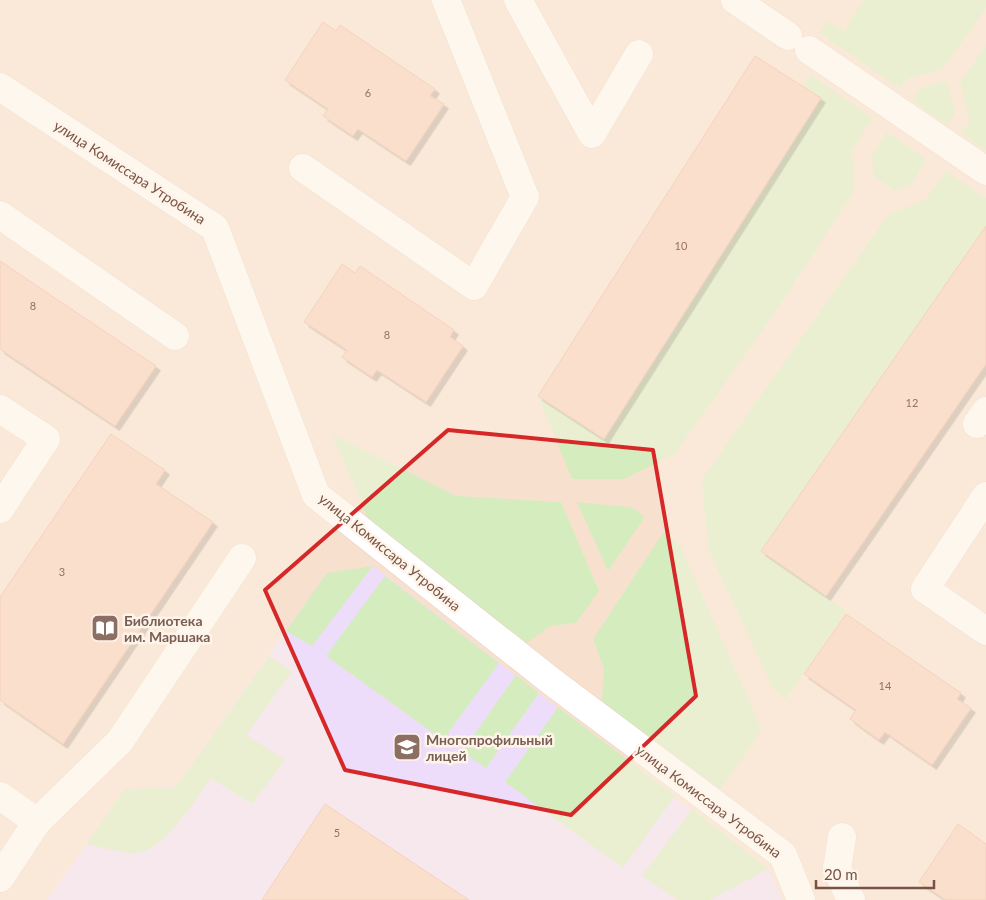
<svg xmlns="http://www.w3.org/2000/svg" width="986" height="900" viewBox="0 0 986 900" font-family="Lato,sans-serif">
<defs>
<filter id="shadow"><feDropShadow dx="4.5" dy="4.5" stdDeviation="0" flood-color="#0004"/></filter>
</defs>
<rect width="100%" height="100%" fill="#fef0e0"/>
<!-- residential -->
<path fill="#f7e1ce" d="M 0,0 L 986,0 L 986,900 L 0,900 Z"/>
<!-- education -->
<path fill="#edddfb" d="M 373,566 L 768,869 L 782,900 L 47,900 L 125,789 L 176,786 L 327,573 Z"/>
<!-- green -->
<path fill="#d5edbe" d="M 864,0 L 986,0 L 986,8 L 943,69 L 908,78 L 900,89 L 820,33 L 827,21 L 844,31 Z
M 986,45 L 986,151 L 961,133 L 970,121 L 960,82 Z
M 811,75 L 873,118 L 852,150 L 855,190 L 776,311 L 675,454 L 624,479 L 572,479 L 538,396 L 604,439 L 821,98 L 803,87 Z
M 947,81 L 955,113 L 948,125 L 912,101 L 920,88 Z
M 887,132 L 926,159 L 913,183 L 895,191 L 873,176 L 872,155 Z
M 946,171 L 986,198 L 986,226 L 762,551 L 846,611 L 804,674 L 785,700 L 773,689 L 708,549 L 702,479 L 888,215 L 925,200 Z
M 332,434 L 456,496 L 561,502 L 599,591 L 576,623 L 550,626 L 527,643 L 369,521 Z
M 577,502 L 631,507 L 645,517 L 608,571 Z
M 663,533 L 680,545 L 762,730 L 719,792 L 602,701 L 604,669 L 593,639 Z
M 373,566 L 312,646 L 286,631 L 327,573 Z
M 385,576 L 499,663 L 443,740 L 326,656 Z
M 269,656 L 292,671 L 246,735 L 285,760 L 252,804 L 211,778 C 194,800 165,851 136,853 C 125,854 98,846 86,844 L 125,789 L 176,787 Z
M 516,675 L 539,693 L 486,768 L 462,752 Z
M 558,707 L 675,796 L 623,868 L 505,782 Z
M 692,809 L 768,869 L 710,900 L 678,900 L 642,876 Z"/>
<!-- building -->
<path fill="#f7c9b5" stroke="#ebad94" filter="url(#shadow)" d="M 323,22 L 336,31 L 340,25 L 435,89 L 430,96 L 444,104 L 406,161 L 358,129 L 353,136 L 323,116 L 328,109 L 285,80 Z
M 755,56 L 821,98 L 604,439 L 538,396 Z
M 986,226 L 986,364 L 826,596 L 761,551 Z
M 0,261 L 156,366 L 115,426 L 0,349 Z
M 342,264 L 355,273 L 360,266 L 454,330 L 450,337 L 463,346 L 426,402 L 377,370 L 372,377 L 342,357 L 347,350 L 304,322 Z
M 111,434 L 165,470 L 156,484 L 213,522 L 63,744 L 0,700 L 0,597 Z
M 846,614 L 961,693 L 957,699 L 971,708 L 932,765 L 885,732 L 879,740 L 850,719 L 856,710 L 804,674 Z
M 325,804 L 469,900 L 262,900 Z
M 958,824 L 986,844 L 986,900 L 946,900 L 919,882 Z"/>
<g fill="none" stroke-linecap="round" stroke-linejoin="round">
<defs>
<path id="minor" d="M 518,0 L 592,134 L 639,54
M 735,0 L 788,36
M 809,50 L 986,171
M 0,87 L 215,228 L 316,495 L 551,681 L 783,855 L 801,900
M 303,168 L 474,286 L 525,197 L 446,0
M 0,215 L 175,336
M 0,409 L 46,439 L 0,509
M 977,424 L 986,411
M 986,496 L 925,589 L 986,631
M 0,796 L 37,822 L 0,878
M 37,822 L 120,741 L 242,558
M 842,837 L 837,869 L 851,900"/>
</defs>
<!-- minor casing -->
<use href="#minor" stroke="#e5cdbe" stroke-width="29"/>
<!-- minor -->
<use href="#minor" stroke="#fff" stroke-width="28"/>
</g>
<!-- marked area -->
<path d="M0 0H986V900H0ZM 448,430 L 653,450 L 696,696 L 571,815 L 345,770 L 265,590 Z" fill="#fef0e0" fill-opacity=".55" fill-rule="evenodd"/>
<path fill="none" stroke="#d62828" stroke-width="4" stroke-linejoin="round" d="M 448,430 L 653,450 L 696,696 L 571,815 L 345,770 L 265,590 Z"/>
<!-- icons -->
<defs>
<symbol id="library-square" viewBox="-11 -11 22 22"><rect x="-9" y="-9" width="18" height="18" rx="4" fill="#8d6e63" stroke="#fff4e9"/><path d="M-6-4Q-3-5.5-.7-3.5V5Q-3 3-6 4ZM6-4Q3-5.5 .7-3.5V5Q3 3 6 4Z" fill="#fff"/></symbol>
<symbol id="school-square" viewBox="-11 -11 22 22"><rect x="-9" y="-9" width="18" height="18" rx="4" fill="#8d6e63" stroke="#fff4e9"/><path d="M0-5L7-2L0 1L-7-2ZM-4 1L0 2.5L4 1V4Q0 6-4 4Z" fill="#fff"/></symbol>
</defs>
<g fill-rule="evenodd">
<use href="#library-square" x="89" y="612" width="32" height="32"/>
<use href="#school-square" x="391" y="731" width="32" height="32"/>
</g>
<g text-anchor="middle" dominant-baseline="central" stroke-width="5" stroke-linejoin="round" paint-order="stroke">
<!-- number labels -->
<g font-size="11" fill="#987061">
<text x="368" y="92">6</text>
<text x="681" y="245">10</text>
<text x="33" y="305">8</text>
<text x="387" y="334">8</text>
<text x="912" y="402">12</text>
<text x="62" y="571">3</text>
<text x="885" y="685">14</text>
<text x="337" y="832">5</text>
</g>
<!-- street labels -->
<g font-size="14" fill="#785345" stroke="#fff4e9">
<text transform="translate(130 172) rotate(33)">улица Комиссара Утробина</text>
<text transform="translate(390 552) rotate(39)">улица Комиссара Утробина</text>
<text transform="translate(709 801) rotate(37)">улица Комиссара Утробина</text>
</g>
<!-- education labels -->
<g font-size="14" font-weight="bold" fill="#785e54" stroke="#fff4e9" text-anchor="start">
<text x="124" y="620">Библиотека<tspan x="124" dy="16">им. Маршака</tspan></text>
<text x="426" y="739">Многопрофильный<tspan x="426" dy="16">лицей</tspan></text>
</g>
</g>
<!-- scale -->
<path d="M816 880v8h118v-8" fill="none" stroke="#785345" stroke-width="2.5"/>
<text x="824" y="880" font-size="15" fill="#785345" stroke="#fff4e9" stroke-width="4" paint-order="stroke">20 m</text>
</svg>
